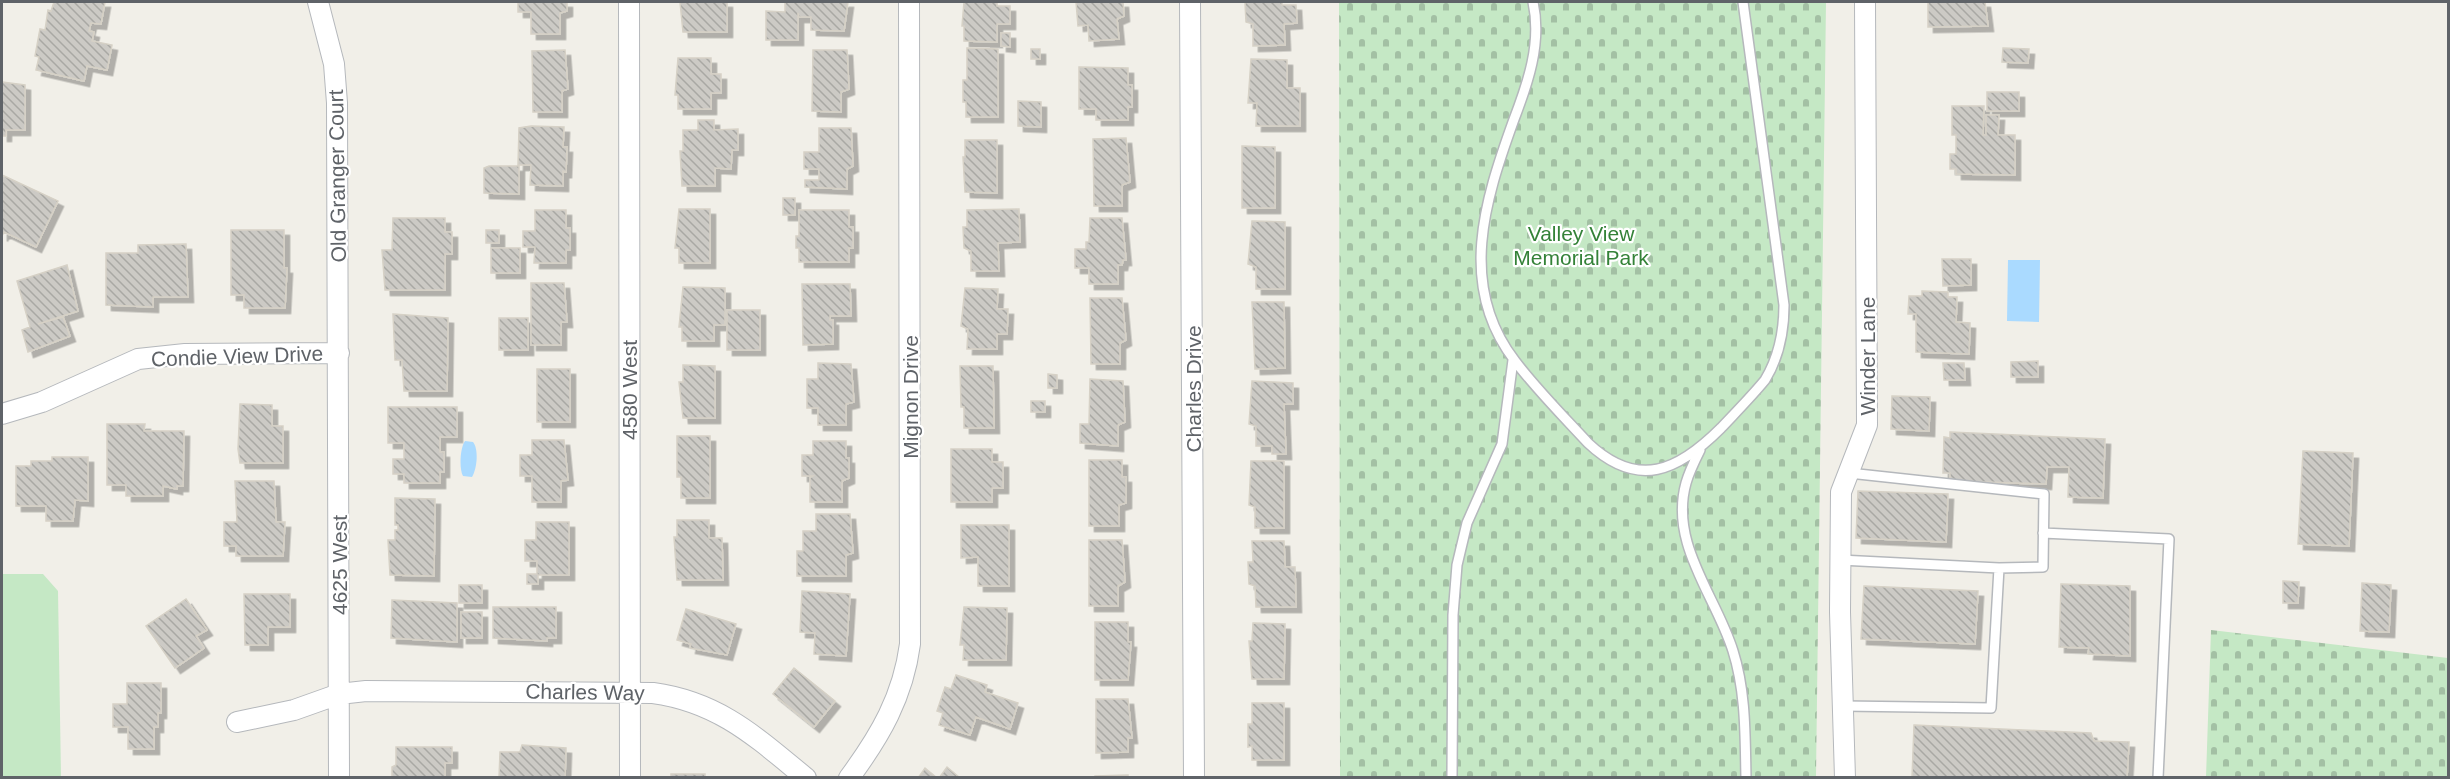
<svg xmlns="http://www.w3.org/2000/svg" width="2450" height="779" viewBox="0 0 2450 779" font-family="Helvetica,sans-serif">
<defs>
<pattern id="cemetery-stones" width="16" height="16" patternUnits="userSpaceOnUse" patternTransform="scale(1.5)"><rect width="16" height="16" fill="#c5e8c5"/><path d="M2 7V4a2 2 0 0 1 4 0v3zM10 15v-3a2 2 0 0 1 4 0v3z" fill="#a3c0a4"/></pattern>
<pattern id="building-back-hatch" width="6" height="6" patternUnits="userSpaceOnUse" patternTransform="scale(1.5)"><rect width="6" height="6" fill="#cccac5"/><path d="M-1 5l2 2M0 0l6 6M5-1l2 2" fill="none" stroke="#a9a8a4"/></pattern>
<filter id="shadow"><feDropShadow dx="5.5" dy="5.5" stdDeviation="0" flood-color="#0004"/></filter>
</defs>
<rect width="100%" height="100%" fill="#f1efe8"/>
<!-- grass -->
<path fill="#c5e8c5" d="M 2,574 L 43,574 L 58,591 L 61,777 L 2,777 Z"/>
<!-- cemetery -->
<path fill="url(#cemetery-stones)" d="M 1339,2 L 1826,2 L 1816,777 L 1340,777 Z
M 2211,630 L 2448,658 L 2448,777 L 2206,777 Z"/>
<!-- water -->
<path fill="#aadaff" d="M 2008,260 L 2040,260 L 2039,322 L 2007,321 Z
M 465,441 L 473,442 C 479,449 477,469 472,477 L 463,476 C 459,469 460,448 465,441 Z"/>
<!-- building -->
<path fill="url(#building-back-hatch)" stroke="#d6d1c6" stroke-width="1.5" filter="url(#shadow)" d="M 54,2 L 105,2 L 101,24 L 91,23 L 89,31 L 94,32 L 92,41 L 112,45 L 107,70 L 87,66 L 84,81 L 36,70 L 39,57 L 35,56 L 40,29 L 45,30 L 48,10 L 51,11 Z
M 518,2 L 567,2 L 567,11 L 560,13 L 560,34 L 531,34 L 531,12 L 518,12 Z
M 680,2 L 727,2 L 727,32 L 683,32 Z
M 785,2 L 848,2 L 844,31 L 811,30 L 811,17 L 799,17 L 798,13 L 798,40 L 766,40 L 766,11 L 785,12 Z
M 964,2 L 997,2 L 997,6 L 1010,6 L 1010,24 L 997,24 L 997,42 L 964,41 L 964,26 L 962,26 Z
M 1076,2 L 1123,2 L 1124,16 L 1117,19 L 1119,39 L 1089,41 L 1088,25 L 1078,26 Z
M 1247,2 L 1282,2 L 1282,5 L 1296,5 L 1297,23 L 1284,24 L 1285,45 L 1253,46 L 1253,24 L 1246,22 L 1245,3 Z
M 1928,2 L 1985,2 L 1988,26 L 1928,27 Z
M 1001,33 L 1010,33 L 1010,47 L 1001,46 Z
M 967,48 L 998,49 L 998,117 L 966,117 L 966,102 L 963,102 L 963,80 L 967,80 Z
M 2003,48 L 2029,49 L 2028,63 L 2002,62 Z
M 1031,49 L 1040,49 L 1040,59 L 1031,59 Z
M 565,50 L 568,89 L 562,91 L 562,112 L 533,112 L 532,51 Z
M 813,50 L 847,50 L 849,89 L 841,92 L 841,112 L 812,111 Z
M 678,58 L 711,58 L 711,74 L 721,74 L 721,93 L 711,93 L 711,109 L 678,109 L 678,95 L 675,95 Z
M 1251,59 L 1287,60 L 1287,88 L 1300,88 L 1300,126 L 1256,126 L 1257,103 L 1248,103 Z
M 1079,67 L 1128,68 L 1128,85 L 1132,85 L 1132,107 L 1128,107 L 1128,120 L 1096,120 L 1096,109 L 1079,109 Z
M 2,82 L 25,85 L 25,130 L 6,130 L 6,136 L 2,136 Z
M 1987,92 L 2019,92 L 2019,111 L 1987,111 Z
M 1018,101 L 1041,102 L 1041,127 L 1018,126 Z
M 1952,106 L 1984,106 L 1983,135 L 1986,135 L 1986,115 L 1999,115 L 1998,135 L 2015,135 L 2015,175 L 1956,174 L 1956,169 L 1950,169 L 1950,154 L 1956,154 L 1956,135 L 1952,135 Z
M 698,120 L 714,120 L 714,130 L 738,129 L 738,150 L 732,150 L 731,169 L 715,168 L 715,186 L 682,186 L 680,151 L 683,151 L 683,130 L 698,130 Z
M 531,126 L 564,127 L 563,147 L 567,147 L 566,172 L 563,171 L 563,186 L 530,185 L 531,165 L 518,165 L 519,128 Z
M 819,128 L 851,128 L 853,166 L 847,169 L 847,189 L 805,187 L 805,180 L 819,180 L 819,169 L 804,169 L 804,152 L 819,152 Z
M 1126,138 L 1130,182 L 1122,185 L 1122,206 L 1094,206 L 1093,139 Z
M 965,140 L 997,140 L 997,193 L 965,192 L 963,157 L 965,157 Z
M 1242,146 L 1275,147 L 1275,208 L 1242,208 Z
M 489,166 L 519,166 L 519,194 L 484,193 L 484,168 Z
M 2,175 L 58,201 L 36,247 L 4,232 L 2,236 Z
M 783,198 L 795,198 L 795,215 L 783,215 Z
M 679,209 L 710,209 L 710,263 L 679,263 L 679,248 L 675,248 Z
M 1019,209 L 1020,242 L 998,243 L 999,271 L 971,271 L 971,251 L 964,248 L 963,227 L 967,227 L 967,210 Z
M 535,210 L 566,210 L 566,228 L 570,228 L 570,250 L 566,250 L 566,263 L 534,263 L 535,247 L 523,247 L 523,231 L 535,231 Z
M 799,210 L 849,210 L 849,227 L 853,227 L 853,248 L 849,248 L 849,262 L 799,262 L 799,248 L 796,248 L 796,236 L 799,236 Z
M 393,218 L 445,218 L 445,232 L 452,232 L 452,254 L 445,254 L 445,290 L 385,290 L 382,250 L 392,250 Z
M 1090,218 L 1122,218 L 1126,260 L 1123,260 L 1122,265 L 1118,265 L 1118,284 L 1089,284 L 1089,268 L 1075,268 L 1075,249 L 1086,249 L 1086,242 L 1089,242 Z
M 1252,221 L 1285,222 L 1285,289 L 1256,289 L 1256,267 L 1248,264 Z
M 231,230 L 284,230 L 284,268 L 287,268 L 285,308 L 244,308 L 244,295 L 231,295 Z
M 486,230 L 499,230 L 499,243 L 486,243 Z
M 186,244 L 188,297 L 153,297 L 153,307 L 106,305 L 106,253 L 138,253 L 138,245 Z
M 491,248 L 520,248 L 520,273 L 491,273 Z
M 1942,259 L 1971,259 L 1971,285 L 1943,286 Z
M 67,265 L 78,311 L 38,324 L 63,317 L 70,336 L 28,352 L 22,330 L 30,327 L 17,281 Z
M 531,283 L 564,283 L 567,322 L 561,322 L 561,345 L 531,345 Z
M 802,284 L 850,284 L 851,316 L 830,316 L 830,320 L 833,320 L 833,344 L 803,345 Z
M 683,287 L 725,288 L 725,325 L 714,325 L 714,341 L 682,341 L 682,327 L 679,327 Z
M 965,288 L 998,289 L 997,309 L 1008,309 L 1007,334 L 997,334 L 997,349 L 967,349 L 968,329 L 961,326 Z
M 1922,291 L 1948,292 L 1948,297 L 1957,297 L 1956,322 L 1970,323 L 1969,354 L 1916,352 L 1916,314 L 1908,314 L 1909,296 L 1922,296 Z
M 1090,298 L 1122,298 L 1126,340 L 1120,343 L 1120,364 L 1091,364 Z
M 1252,302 L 1284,302 L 1285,368 L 1255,369 Z
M 727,310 L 760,310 L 760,350 L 727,350 Z
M 393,314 L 448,318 L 447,391 L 404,391 L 402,360 L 395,360 Z
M 499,318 L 528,318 L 528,350 L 499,350 Z
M 2038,361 L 2038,377 L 2011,377 L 2011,362 Z
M 818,363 L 851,364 L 854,402 L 846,404 L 846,425 L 818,425 L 818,408 L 807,408 L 807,379 L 818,379 Z
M 1943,363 L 1964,363 L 1965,380 L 1944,380 Z
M 683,365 L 715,366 L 715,418 L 683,418 L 679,382 L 683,382 Z
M 960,366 L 993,366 L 994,428 L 964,428 L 964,407 L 961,407 Z
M 537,369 L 570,369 L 570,422 L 537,422 Z
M 1048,374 L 1057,375 L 1057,388 L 1048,388 Z
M 1090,379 L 1123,381 L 1125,422 L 1118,425 L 1118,446 L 1080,443 L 1080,424 L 1089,424 Z
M 1252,381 L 1293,383 L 1293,404 L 1284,404 L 1286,454 L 1272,454 L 1272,446 L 1256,446 L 1256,426 L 1249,424 Z
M 1892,396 L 1930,397 L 1929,431 L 1891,429 Z
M 1031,401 L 1045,401 L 1045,412 L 1031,412 Z
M 240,404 L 272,405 L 272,426 L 283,426 L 283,463 L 240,463 L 238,449 Z
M 388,407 L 457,407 L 457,437 L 440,437 L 440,452 L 444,452 L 444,472 L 440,472 L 440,483 L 404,483 L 404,474 L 393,474 L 393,459 L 404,459 L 404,443 L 388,443 Z
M 107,424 L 145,424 L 144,431 L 184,431 L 183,486 L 177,486 L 177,489 L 163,486 L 163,496 L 126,496 L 126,485 L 107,485 Z
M 1950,432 L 2105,439 L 2103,498 L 2068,497 L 2069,467 L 2047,467 L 2046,484 L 1950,481 L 1950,473 L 1943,473 L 1944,437 L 1950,438 Z
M 677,436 L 710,436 L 710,498 L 681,498 L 681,477 L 677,477 Z
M 532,440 L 564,440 L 568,480 L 561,481 L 561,502 L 532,502 L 532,476 L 520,476 L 520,455 L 532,455 Z
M 813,441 L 846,441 L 846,458 L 849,458 L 849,478 L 842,481 L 842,502 L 810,502 L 810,478 L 813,476 L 802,476 L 802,455 L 813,455 Z
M 951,449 L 992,449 L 992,462 L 1003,462 L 1003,488 L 992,488 L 992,502 L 951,502 Z
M 2303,451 L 2353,453 L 2349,546 L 2298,544 Z
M 52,457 L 88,457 L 88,501 L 75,500 L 73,521 L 46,521 L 46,506 L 16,506 L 16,466 L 31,466 L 31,461 L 52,461 Z
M 1089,460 L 1122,460 L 1122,477 L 1126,477 L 1126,503 L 1119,505 L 1119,526 L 1089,526 Z
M 1251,461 L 1284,461 L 1284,528 L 1255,528 L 1255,507 L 1249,505 Z
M 235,481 L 274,481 L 276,522 L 285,522 L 283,556 L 236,556 L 236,546 L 224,546 L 224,522 L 237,522 Z
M 1858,491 L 1948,494 L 1946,542 L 1856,538 Z
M 395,498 L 435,499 L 434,576 L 390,575 L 388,540 L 395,540 L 395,530 L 398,530 L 398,525 L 395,525 Z
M 816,514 L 850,514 L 853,553 L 846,555 L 846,576 L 797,576 L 797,551 L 803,551 L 803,531 L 816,531 Z
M 677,520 L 709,520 L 709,538 L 722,538 L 723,580 L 677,580 L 674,537 L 677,537 Z
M 536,522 L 569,522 L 569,575 L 538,575 L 538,584 L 527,584 L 527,574 L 537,574 L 537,561 L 525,561 L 525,540 L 536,540 Z
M 961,525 L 1009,525 L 1009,586 L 978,586 L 978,557 L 961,558 Z
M 1089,540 L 1122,540 L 1125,582 L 1118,586 L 1118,606 L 1089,606 Z
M 1252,541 L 1284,541 L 1285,567 L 1295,567 L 1296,607 L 1256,607 L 1255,586 L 1249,584 L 1248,562 L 1253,562 Z
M 2283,581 L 2299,582 L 2298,603 L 2283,603 Z
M 2362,583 L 2391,585 L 2389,632 L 2360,631 Z
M 2061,584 L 2130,586 L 2130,656 L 2088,654 L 2089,648 L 2059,647 Z
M 459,585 L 482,585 L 482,603 L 459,603 Z
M 1864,586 L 1978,591 L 1975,644 L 1861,639 Z
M 802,591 L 850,594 L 846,656 L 814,654 L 815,633 L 800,632 Z
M 244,594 L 290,594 L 290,627 L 268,627 L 268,645 L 245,645 Z
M 186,599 L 207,630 L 196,636 L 204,648 L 175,668 L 146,626 Z
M 392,600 L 457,603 L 457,642 L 391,638 Z
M 493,607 L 556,607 L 556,638 L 547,638 L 547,641 L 493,638 Z
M 964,607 L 1007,608 L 1006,660 L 963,660 L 964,645 L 960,645 Z
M 686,609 L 736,624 L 727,655 L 690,648 L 691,644 L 677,640 Z
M 461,612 L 482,612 L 482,638 L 461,638 Z
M 1095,622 L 1128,622 L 1128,642 L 1131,642 L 1128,680 L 1095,680 Z
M 1253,623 L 1285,624 L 1284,679 L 1252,679 L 1249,641 L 1252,641 Z
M 794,668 L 835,701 L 814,727 L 773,694 Z
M 956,675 L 987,685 L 985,692 L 1018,703 L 1010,729 L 976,717 L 970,735 L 939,725 L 943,713 L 937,711 L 945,687 L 951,689 Z
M 127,683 L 161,683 L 161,713 L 158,713 L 158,727 L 154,727 L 154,749 L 128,749 L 128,727 L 113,727 L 113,704 L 127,704 Z
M 1096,699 L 1128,699 L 1132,738 L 1128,738 L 1128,752 L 1096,753 Z
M 1252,703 L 1284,703 L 1284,760 L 1252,760 L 1252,746 L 1248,747 L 1248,724 L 1252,724 Z
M 1914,725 L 2091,733 L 2094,741 L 2129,742 L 2127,778 L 1912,778 Z
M 522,745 L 566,748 L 565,778 L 499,778 L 500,752 L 520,752 Z
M 396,747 L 452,747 L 452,763 L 445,763 L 445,778 L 392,778 L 392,767 L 396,765 Z
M 947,767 L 960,778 L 939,778 Z
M 925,768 L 937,778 L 918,778 Z
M 671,774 L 705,774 L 705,778 L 671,778 Z
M 1128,775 L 1128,778 L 1095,778 L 1095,776 Z"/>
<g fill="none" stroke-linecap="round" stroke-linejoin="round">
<defs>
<path id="service" d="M 1533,2 C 1542,43 1528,83 1513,122 C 1485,200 1457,286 1515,361 C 1537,390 1563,416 1588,443 C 1638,490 1678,471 1721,428 C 1736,412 1751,397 1765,380 C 1779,357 1784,332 1784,305 L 1743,2
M 1700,450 C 1695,460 1689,472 1686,483 C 1669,544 1716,596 1733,651 C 1746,692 1745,735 1746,778
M 1849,473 L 2044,494 L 2043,567 L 1999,568
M 2043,533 L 2169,539 L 2158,778
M 1840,560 L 1999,568 L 1991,708 L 1843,706
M 1452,778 L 1453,615 L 1457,565 L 1467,523 L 1502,444 L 1513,360"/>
<path id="minor" d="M 318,2 L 334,64 L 337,103 L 339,778
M 629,2 L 630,778
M 1190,2 L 1194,778
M 2,414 L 42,402 L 138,359 L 185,354 L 339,353
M 237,722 L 294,710 L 339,694 L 366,691 L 653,693 C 719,702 756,737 806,778
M 849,778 C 880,736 903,697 910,644 L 909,2
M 1845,778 L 1840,612 L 1841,492 L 1867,425 L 1865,2"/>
</defs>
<!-- service casing -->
<use href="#service" stroke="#b5b8bc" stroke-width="12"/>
<!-- minor casing -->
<use href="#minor" stroke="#b5b8bc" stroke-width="22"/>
<!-- service -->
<use href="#service" stroke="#fff" stroke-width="9"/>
<!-- minor -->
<use href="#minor" stroke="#fff" stroke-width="20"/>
</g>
<g text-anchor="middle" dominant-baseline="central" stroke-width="4.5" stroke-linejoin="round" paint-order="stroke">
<!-- street labels -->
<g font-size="21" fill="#5f6368" stroke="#fff">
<text transform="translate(337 176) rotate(-91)">Old Granger Court</text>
<text transform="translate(237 356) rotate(-2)">Condie View Drive</text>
<text transform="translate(1867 356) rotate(-90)">Winder Lane</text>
<text transform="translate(1193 389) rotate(-90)">Charles Drive</text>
<text transform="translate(629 390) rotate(-90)">4580 West</text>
<text transform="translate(910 397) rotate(-90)">Mignon Drive</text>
<text transform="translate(339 565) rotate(-90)">4625 West</text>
<text transform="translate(585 692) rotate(1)">Charles Way</text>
</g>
<!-- park labels -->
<g font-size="21" fill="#348238" stroke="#fff">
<text x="1581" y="233">Valley View<tspan x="1581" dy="24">Memorial Park</tspan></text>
</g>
</g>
<!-- border -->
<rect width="2450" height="779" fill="none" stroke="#5f6368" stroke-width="6"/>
</svg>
